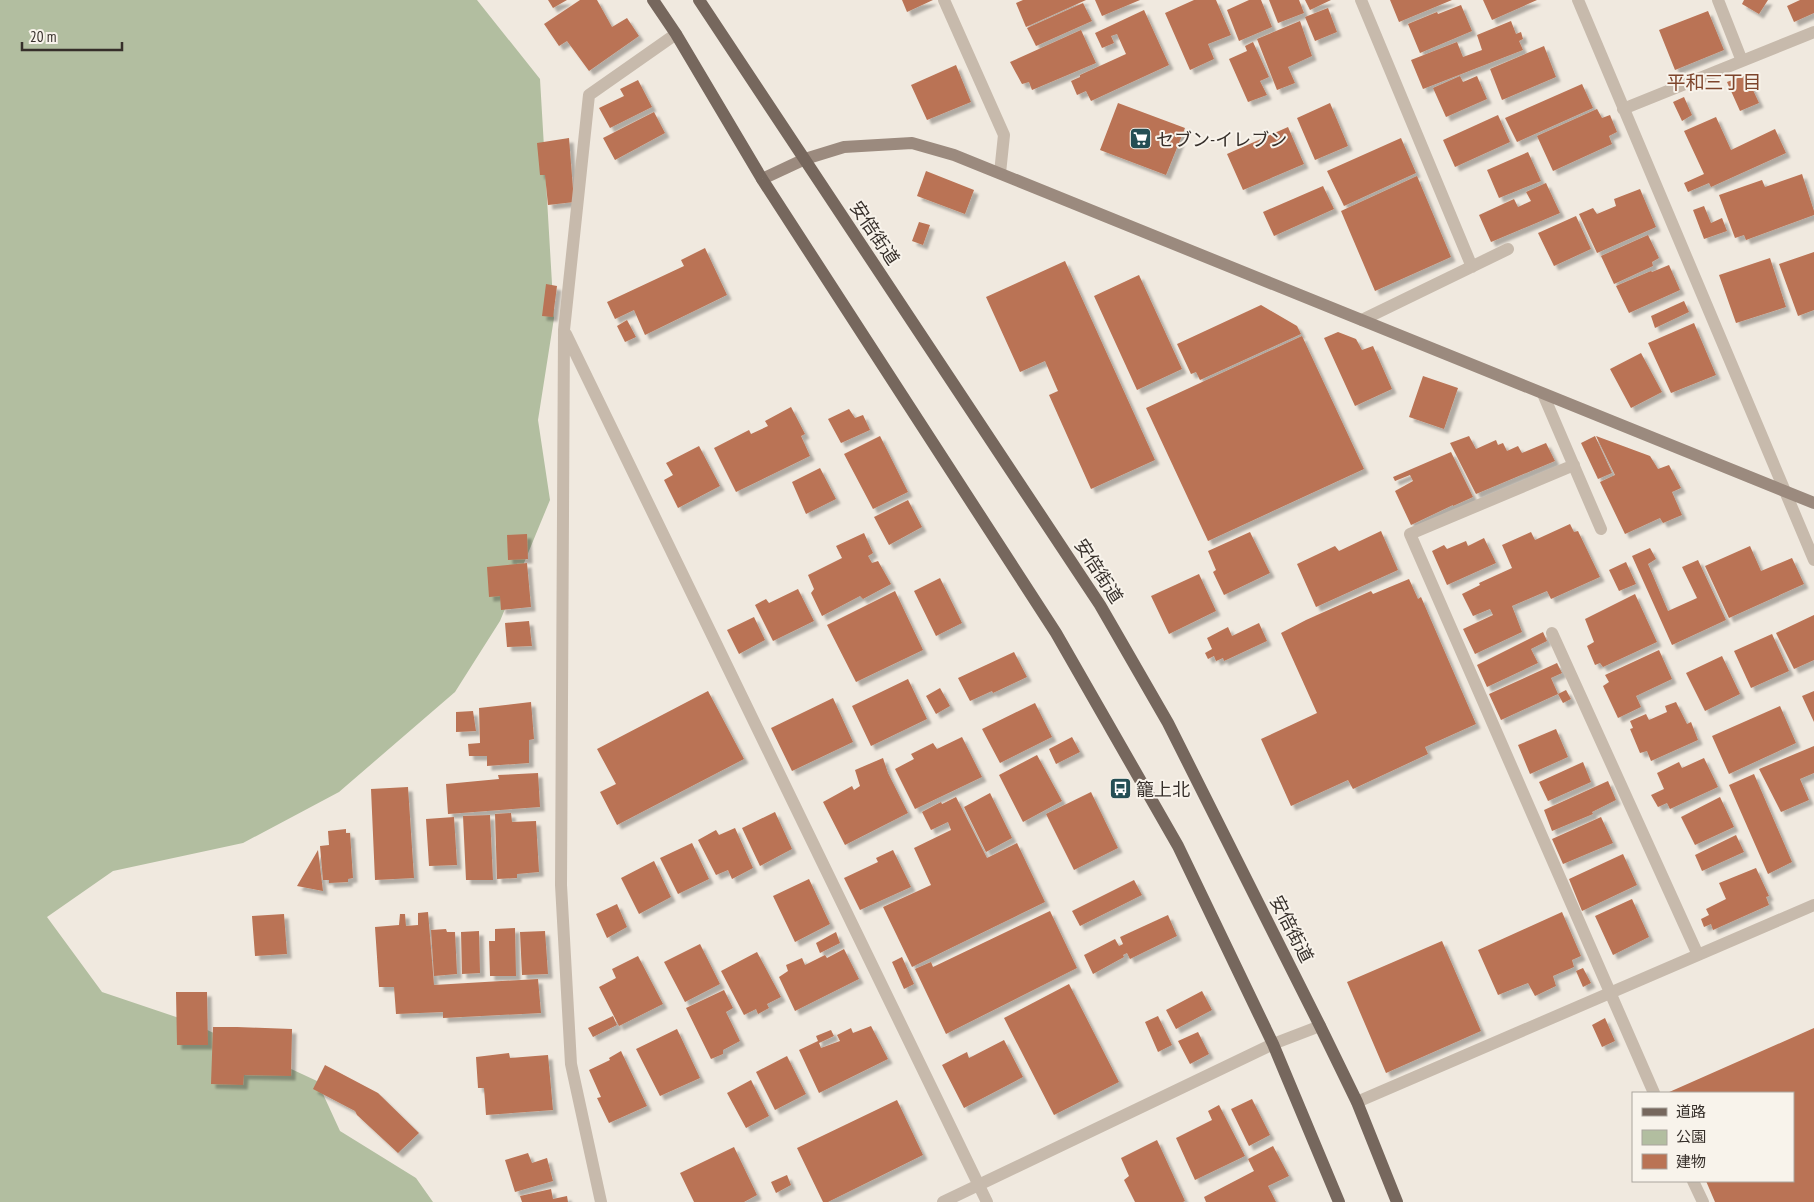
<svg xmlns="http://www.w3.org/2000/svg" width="1814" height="1202" viewBox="0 0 1814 1202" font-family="'PT Sans Narrow','Noto Sans JP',sans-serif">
<defs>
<filter id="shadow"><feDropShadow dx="4.5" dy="4.5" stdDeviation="1" flood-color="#0004"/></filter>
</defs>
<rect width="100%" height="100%" fill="#f0e9df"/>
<!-- green -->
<path fill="#b2bea0" d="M 0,0 L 477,0 L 540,79 L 554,318 L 538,420 L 550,500 L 500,621 L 455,692 L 339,792 L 243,843 L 113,871 L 47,917 L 102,992 L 188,1021 L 317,1081 L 340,1131 L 416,1178 L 433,1202 L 0,1202 Z"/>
<!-- building -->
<path fill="#ba7354" filter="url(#shadow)" d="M 548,0 L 567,0 L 553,8 Z
M 580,0 L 597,0 L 612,27 L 627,18 L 639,36 L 589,71 L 567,41 L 559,46 L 544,24 Z
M 902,0 L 933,0 L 907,12 Z
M 1023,0 L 1086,0 L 1026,27 L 1016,3 Z
M 1095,0 L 1140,0 L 1102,16 Z
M 1194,0 L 1216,0 L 1231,35 L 1208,44 L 1214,59 L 1190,70 L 1165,13 Z
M 1249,0 L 1261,0 L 1272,27 L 1239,41 L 1227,10 Z
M 1269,0 L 1299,0 L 1304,13 L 1278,23 Z
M 1305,0 L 1331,0 L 1310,10 Z
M 1390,0 L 1452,0 L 1399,22 Z
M 1483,0 L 1537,0 L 1492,20 Z
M 1744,0 L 1768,0 L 1759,14 L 1742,4 Z
M 1800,0 L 1814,0 L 1814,13 L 1794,22 L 1787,6 Z
M 1083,3 L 1092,21 L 1036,46 L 1027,28 Z
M 1461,5 L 1472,31 L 1420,53 L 1408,24 L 1437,12 L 1438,14 Z
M 1328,8 L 1337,32 L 1315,41 L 1305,17 Z
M 1144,10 L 1169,65 L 1091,101 L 1086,91 L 1077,95 L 1071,81 L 1080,77 L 1080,75 L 1126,54 L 1117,34 L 1111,36 L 1114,43 L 1102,48 L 1095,33 Z
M 1708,11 L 1724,50 L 1675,70 L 1659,30 Z
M 1300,21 L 1312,56 L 1288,67 L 1295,83 L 1277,90 L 1257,39 Z
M 1511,21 L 1516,34 L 1521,32 L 1523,39 L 1519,41 L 1523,50 L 1423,89 L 1411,60 L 1457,42 L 1463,57 L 1482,50 L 1477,35 Z
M 1081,30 L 1096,63 L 1032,90 L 1029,82 L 1022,84 L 1010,62 Z
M 1253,42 L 1269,77 L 1260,81 L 1267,95 L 1248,102 L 1229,59 L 1247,51 L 1245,46 Z
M 1544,46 L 1556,77 L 1502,100 L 1490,69 Z
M 956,65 L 971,102 L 927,120 L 911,85 Z
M 1746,75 L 1759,103 L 1740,111 L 1727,82 Z
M 1460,76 L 1463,82 L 1477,76 L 1487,99 L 1446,117 L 1433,88 Z
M 638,80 L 652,107 L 610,128 L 599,108 L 624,96 L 620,89 Z
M 1582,84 L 1593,108 L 1517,142 L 1505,118 Z
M 1684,97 L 1692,115 L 1682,121 L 1673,102 Z
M 1118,103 L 1185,128 L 1166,175 L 1100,150 Z
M 1330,103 L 1348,146 L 1315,160 L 1297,118 Z
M 1597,109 L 1602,118 L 1610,115 L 1617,132 L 1609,136 L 1612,144 L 1553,171 L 1537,136 Z
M 654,112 L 665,133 L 615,160 L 603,138 Z
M 1498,115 L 1510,142 L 1455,167 L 1443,140 Z
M 1716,117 L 1731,150 L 1775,129 L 1786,153 L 1711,187 L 1709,183 L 1688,192 L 1684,183 L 1704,174 L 1684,131 Z
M 1288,127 L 1304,164 L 1243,190 L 1227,154 Z
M 569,138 L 574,202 L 548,205 L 545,175 L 540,175 L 537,143 Z
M 1401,138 L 1416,173 L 1344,206 L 1327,171 Z
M 1528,152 L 1541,181 L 1499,198 L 1487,170 Z
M 926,171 L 974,190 L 965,214 L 917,196 Z
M 1802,174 L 1814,211 L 1814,215 L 1746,240 L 1744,235 L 1735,238 L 1719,195 L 1762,180 L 1765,187 Z
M 1417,176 L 1451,257 L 1375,291 L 1341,211 Z
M 1546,183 L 1560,213 L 1491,242 L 1479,215 L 1514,199 L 1518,207 L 1531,201 L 1526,192 Z
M 1323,186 L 1334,209 L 1274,236 L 1263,212 Z
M 1640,189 L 1656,227 L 1597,253 L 1579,214 L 1593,208 L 1597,214 L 1616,206 L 1614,199 Z
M 1704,206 L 1711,223 L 1722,218 L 1727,231 L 1704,239 L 1693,210 Z
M 1576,216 L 1591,249 L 1554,266 L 1538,233 Z
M 919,222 L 930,225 L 923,245 L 912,241 Z
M 1648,235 L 1659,258 L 1652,262 L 1653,266 L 1614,284 L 1601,256 Z
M 705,248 L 727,295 L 645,335 L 634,310 L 615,319 L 607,302 L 684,266 L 681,260 Z
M 1814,252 L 1814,310 L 1798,316 L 1779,264 Z
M 1770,258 L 1786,307 L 1736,323 L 1719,275 Z
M 1065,261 L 1155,460 L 1091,489 L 1049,395 L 1058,391 L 1045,361 L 1020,372 L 986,297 Z
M 1669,265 L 1680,290 L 1629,313 L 1616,286 L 1651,271 L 1652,272 Z
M 1139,275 L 1182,369 L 1137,390 L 1094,296 Z
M 546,284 L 557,286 L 553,317 L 542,316 Z
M 1684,301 L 1689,312 L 1655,328 L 1651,316 Z
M 1261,305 L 1297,326 L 1301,334 L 1200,380 L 1196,372 L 1191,374 L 1177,344 Z
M 627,320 L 636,337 L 625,342 L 617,326 Z
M 1694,323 L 1716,375 L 1671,393 L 1648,343 Z
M 1338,332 L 1356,339 L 1362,350 L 1373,346 L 1392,389 L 1355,406 L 1324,338 Z
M 1302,336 L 1364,469 L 1208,541 L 1146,408 Z
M 1641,353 L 1662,392 L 1631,408 L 1610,369 Z
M 1423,376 L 1458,388 L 1444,429 L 1409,417 Z
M 791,407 L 805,434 L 801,436 L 810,456 L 736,492 L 714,448 L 749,430 L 751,434 L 768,426 L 765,421 Z
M 849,409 L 855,418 L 863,415 L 870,430 L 841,443 L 828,419 Z
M 880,436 L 908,492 L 873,509 L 844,454 Z
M 1469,436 L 1476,449 L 1496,440 L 1498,445 L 1503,443 L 1507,451 L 1518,446 L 1522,453 L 1546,443 L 1555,461 L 1476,494 L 1450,443 Z
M 1595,436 L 1612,473 L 1598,479 L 1581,443 Z
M 1596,436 L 1650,456 L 1658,469 L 1669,465 L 1681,488 L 1672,492 L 1682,515 L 1663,523 L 1660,518 L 1625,534 L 1600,482 L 1615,475 Z
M 699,446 L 720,486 L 678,508 L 664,480 L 673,475 L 666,463 Z
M 1451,452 L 1473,497 L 1453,506 L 1453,505 L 1411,525 L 1395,491 L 1413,481 L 1410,475 L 1395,481 L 1393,477 Z
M 820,468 L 836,499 L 806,514 L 792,482 Z
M 908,500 L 922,527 L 889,545 L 874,517 Z
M 1570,524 L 1574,532 L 1578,531 L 1600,577 L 1551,599 L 1547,591 L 1512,606 L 1522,632 L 1475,654 L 1463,629 L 1493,615 L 1490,609 L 1473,616 L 1462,594 L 1480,585 L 1479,583 L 1512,568 L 1502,545 L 1531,532 L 1535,540 Z
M 1381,531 L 1398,570 L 1316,607 L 1297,564 L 1335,546 L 1339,551 Z
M 1250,532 L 1270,573 L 1224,595 L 1213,572 L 1216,570 L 1208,551 Z
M 864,533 L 873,553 L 868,556 L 872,563 L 878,561 L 891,584 L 863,599 L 860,596 L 822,616 L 811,593 L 814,589 L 808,575 L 842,558 L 836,546 Z
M 527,534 L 528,559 L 508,560 L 507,535 Z
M 1484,538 L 1496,563 L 1447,585 L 1432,551 L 1444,545 L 1447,549 L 1466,541 L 1468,546 Z
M 1750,546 L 1761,571 L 1792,558 L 1804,584 L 1729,618 L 1705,566 Z
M 1650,548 L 1656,559 L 1648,564 L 1668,611 L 1697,598 L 1682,567 L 1698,560 L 1726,620 L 1672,645 L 1632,556 Z
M 1626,562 L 1636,584 L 1619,591 L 1609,570 Z
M 527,563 L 531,607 L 501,610 L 500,596 L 489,597 L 487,567 Z
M 1199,574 L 1216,611 L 1169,634 L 1151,596 Z
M 940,578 L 962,623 L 936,636 L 914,591 Z
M 1409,579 L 1418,599 L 1421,597 L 1476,724 L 1425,747 L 1428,754 L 1353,789 L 1348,780 L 1291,806 L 1261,739 L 1317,713 L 1281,633 L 1306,620 L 1371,591 L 1373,594 Z
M 798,589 L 814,621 L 773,641 L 755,605 L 766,599 L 769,603 Z
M 895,591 L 923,650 L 856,682 L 827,625 Z
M 1635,594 L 1657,642 L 1603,667 L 1600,663 L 1595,665 L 1587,646 L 1594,642 L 1585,619 Z
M 1814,615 L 1814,660 L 1794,669 L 1776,633 Z
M 754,617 L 765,640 L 739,654 L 727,630 Z
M 529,621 L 532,646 L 507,647 L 505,623 Z
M 1259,623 L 1267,641 L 1224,661 L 1223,658 L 1216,661 L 1214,656 L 1208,659 L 1205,653 L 1212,649 L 1207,638 L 1228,627 L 1232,636 Z
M 1543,632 L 1547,641 L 1531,649 L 1538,663 L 1487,687 L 1477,665 Z
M 1772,634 L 1789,671 L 1751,688 L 1734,651 Z
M 1659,650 L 1672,679 L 1636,696 L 1641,707 L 1618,718 L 1603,686 L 1609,682 L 1605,675 Z
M 1014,652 L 1027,677 L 993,693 L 992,691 L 970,701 L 958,678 Z
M 1722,656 L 1740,694 L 1705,711 L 1686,673 Z
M 1557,663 L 1562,673 L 1551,678 L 1558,694 L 1501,720 L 1489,694 Z
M 908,679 L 927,719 L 871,746 L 852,706 Z
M 940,688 L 950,706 L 936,714 L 926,696 Z
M 1566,690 L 1571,699 L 1563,703 L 1558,694 Z
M 708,691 L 744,759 L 617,825 L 600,792 L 616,784 L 597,749 Z
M 1814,691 L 1814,722 L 1802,696 Z
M 833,698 L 853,742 L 792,771 L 771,728 Z
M 531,702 L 534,739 L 529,740 L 529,763 L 487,766 L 487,756 L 469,756 L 468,744 L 480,743 L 479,708 Z
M 1676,702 L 1687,724 L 1691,722 L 1698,740 L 1651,761 L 1647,751 L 1640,753 L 1630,729 L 1633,728 L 1630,721 L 1646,714 L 1649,720 L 1667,712 L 1665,706 Z
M 1035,703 L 1052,737 L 1000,763 L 982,729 Z
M 1780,706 L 1796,743 L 1729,774 L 1712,736 Z
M 473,711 L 476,731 L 456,732 L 456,712 Z
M 1556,729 L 1568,757 L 1530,774 L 1518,745 Z
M 962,737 L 982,777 L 915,809 L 895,769 L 914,759 L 911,754 L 933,743 L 937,749 Z
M 1072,737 L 1080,752 L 1056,764 L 1049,749 Z
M 1814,746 L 1814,773 L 1800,779 L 1809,800 L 1781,812 L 1759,769 Z
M 1037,755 L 1062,801 L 1023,822 L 999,775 Z
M 883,758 L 888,773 L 908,813 L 845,845 L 823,802 L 852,786 L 854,790 L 860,786 L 855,770 Z
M 1704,758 L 1718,787 L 1670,809 L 1667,803 L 1658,807 L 1651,795 L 1664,789 L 1657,773 L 1679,762 L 1682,768 Z
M 1583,762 L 1591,782 L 1548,801 L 1539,782 Z
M 538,773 L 540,807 L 448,814 L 446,784 L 499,779 L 498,775 Z
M 1754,774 L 1792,862 L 1768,874 L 1729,785 Z
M 1608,781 L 1616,800 L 1592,812 L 1593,814 L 1552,831 L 1544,810 Z
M 408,787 L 414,878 L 375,880 L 371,789 Z
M 1091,792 L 1118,848 L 1074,870 L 1046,814 Z
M 990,793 L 1012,838 L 986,852 L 964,807 Z
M 956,797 L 987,858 L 1017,843 L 1045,902 L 912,967 L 883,907 L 931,885 L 914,848 L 951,830 L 948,822 L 931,830 L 922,812 L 941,802 L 942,804 Z
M 1720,797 L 1734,827 L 1695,845 L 1681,817 Z
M 775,812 L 792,849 L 760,866 L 742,828 Z
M 511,813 L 512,822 L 536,821 L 539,872 L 517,874 L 517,878 L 497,879 L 495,814 Z
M 490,815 L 493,880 L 466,880 L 463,816 Z
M 454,817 L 457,865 L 429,866 L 426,819 Z
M 1601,817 L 1613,843 L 1563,864 L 1552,839 Z
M 735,828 L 753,868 L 732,879 L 728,870 L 716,875 L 698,840 L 716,830 L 719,835 Z
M 346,829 L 346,833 L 350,833 L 353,878 L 348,879 L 348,882 L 329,883 L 329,880 L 323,880 L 320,846 L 329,845 L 328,831 Z
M 1736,835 L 1744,852 L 1702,871 L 1695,855 Z
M 692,843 L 709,879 L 678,894 L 660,858 Z
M 318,850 L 323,891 L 297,886 Z
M 893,850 L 911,887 L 860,910 L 844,878 L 878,862 L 876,858 Z
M 1623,854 L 1637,885 L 1582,911 L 1569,879 Z
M 654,861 L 671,897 L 639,914 L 621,878 Z
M 1756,868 L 1769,896 L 1766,897 L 1769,905 L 1713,930 L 1711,924 L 1704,927 L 1701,919 L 1709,915 L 1706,909 L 1726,899 L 1719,883 Z
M 809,879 L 830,924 L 795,942 L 773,896 Z
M 1134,880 L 1142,895 L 1080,926 L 1072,911 Z
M 1632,899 L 1649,937 L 1613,955 L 1595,916 Z
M 617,904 L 627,927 L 607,938 L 596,914 Z
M 1050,911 L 1077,968 L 946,1034 L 915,969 L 931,962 L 933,967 Z
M 428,912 L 434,985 L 538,979 L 541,1013 L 443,1018 L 443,1012 L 396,1014 L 394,987 L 379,987 L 375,927 L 399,925 L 400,914 L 405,914 L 406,926 L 418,925 L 418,913 Z
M 1562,912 L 1581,956 L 1572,960 L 1574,967 L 1553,976 L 1556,986 L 1535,996 L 1528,983 L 1498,995 L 1478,950 Z
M 284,914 L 287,954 L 255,956 L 252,916 Z
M 1168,915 L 1177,936 L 1130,959 L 1127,953 L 1123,955 L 1124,957 L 1093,974 L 1084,955 L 1115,939 L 1119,946 L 1123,944 L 1120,937 Z
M 515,928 L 516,976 L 490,976 L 489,941 L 495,941 L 495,929 Z
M 446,929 L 447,932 L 455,932 L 457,974 L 434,976 L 431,930 Z
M 479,931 L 480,973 L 462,974 L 461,932 Z
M 545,931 L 548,974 L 522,975 L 520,932 Z
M 836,932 L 840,943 L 820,953 L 816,943 Z
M 1442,941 L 1481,1031 L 1386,1073 L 1347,982 Z
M 700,944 L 720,984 L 685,1002 L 664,962 Z
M 844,949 L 859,979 L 795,1011 L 779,977 L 788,971 L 786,965 L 802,958 L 805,965 L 825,955 L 827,958 Z
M 757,952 L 781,997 L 767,1004 L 769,1008 L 758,1014 L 756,1009 L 744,1015 L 721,971 Z
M 638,956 L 663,1004 L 619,1026 L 599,987 L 616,978 L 612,969 Z
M 902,957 L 914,984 L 904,989 L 892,962 Z
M 1583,968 L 1591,983 L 1583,987 L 1576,971 Z
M 1069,984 L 1119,1082 L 1054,1115 L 1004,1018 Z
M 724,990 L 733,1008 L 726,1012 L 740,1041 L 723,1050 L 723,1054 L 711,1059 L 686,1008 Z
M 1202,991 L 1212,1010 L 1176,1029 L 1166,1010 Z
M 176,992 L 207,992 L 208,1045 L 177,1045 Z
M 613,1016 L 617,1025 L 593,1037 L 588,1028 Z
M 1158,1016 L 1172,1045 L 1158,1052 L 1145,1022 Z
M 1605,1018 L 1615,1041 L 1602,1047 L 1592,1025 Z
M 871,1026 L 888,1059 L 819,1093 L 799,1050 L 818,1041 L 816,1036 L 831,1030 L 834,1036 L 819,1043 L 821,1048 L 840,1041 L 837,1035 L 851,1028 L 853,1033 Z
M 213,1027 L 237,1027 L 292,1029 L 291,1076 L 244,1075 L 243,1085 L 211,1084 Z
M 1814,1028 L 1814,1202 L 1715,1202 L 1706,1181 L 1793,1181 L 1793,1093 L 1667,1093 Z
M 677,1029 L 700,1078 L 660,1096 L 636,1049 Z
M 1198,1032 L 1209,1054 L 1190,1064 L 1178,1041 Z
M 1004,1040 L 1023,1077 L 964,1108 L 942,1065 L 967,1052 L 969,1058 Z
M 621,1051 L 647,1106 L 609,1123 L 597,1098 L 601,1097 L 589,1070 L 610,1060 L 609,1058 Z
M 509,1053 L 510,1058 L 548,1055 L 553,1110 L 486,1115 L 484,1088 L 478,1088 L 476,1057 Z
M 787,1056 L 806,1094 L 775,1110 L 756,1072 Z
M 325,1065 L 378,1093 L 419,1133 L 398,1153 L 357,1115 L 355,1111 L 313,1089 Z
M 751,1080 L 769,1116 L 746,1128 L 727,1093 Z
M 1252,1099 L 1270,1135 L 1249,1146 L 1231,1109 Z
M 897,1100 L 923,1155 L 828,1202 L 823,1202 L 797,1148 Z
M 1219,1105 L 1245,1156 L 1195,1180 L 1176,1138 L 1212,1120 L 1208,1111 Z
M 1157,1140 L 1185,1201 L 1183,1202 L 1135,1202 L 1124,1180 L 1129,1176 L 1121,1158 Z
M 1273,1146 L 1289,1176 L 1268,1186 L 1276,1202 L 1206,1202 L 1204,1197 L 1254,1171 L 1248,1159 Z
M 734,1147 L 757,1195 L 744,1202 L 694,1202 L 680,1173 Z
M 528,1153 L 532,1163 L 547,1158 L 553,1181 L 515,1192 L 505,1160 Z
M 787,1175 L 791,1185 L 776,1193 L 771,1182 Z
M 551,1189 L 553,1199 L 567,1196 L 568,1202 L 522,1202 L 520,1196 Z"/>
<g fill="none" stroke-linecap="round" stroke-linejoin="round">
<!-- street -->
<path stroke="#c7baac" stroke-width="12" d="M 944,0 L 1004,135 L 1000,173
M 1361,0 L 1472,267
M 1578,0 L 1814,560
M 1718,0 L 1742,61
M 1623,109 L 1814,32
M 1362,320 L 1508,249
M 566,334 L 987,1202
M 1543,394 L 1601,529
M 1574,465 L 1410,534 L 1654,1093
M 1552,633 L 1698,955
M 1357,1102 L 1814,905
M 1693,1181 L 1703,1202
M 601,1202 L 571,1064 L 561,885 L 564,330 L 589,95 L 676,34
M 943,1202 L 1273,1044 L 1320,1026"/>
<!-- secondary -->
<path stroke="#9b8a7e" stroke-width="12" d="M 762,179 L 805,159 L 844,147 L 912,143 L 954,155 L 1814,503"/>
<!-- primary -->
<path stroke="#76675d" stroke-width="12" d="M 653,0 L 676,34 L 762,179 L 1056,633 L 1178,846 L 1273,1044 L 1339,1202
M 699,0 L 1100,605 L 1168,723 L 1320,1026 L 1357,1102 L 1397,1202"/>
</g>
<!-- icons -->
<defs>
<symbol id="supermarket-square" viewBox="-11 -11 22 22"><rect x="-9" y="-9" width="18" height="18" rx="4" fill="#244e54" stroke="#f8f3eb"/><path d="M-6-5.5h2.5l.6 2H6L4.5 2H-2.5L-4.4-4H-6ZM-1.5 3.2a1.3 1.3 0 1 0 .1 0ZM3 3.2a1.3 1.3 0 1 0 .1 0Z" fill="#fff"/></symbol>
<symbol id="bus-square" viewBox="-11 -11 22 22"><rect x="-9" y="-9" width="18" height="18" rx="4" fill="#244e54" stroke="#f8f3eb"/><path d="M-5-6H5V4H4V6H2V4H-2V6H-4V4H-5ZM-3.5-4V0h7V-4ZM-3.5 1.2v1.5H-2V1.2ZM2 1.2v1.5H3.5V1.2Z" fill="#fff"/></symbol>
</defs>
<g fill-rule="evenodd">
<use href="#supermarket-square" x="1128" y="126" width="25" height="25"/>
<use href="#bus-square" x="1108" y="776" width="25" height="25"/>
</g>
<g text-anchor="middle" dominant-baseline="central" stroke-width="4" stroke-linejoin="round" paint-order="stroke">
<!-- poi labels -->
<g font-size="18" fill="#362f2a" stroke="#f8f3eb" text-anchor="start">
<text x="1156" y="139">セブン-イレブン</text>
<text x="1136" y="789">籠上北</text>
</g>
<!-- street labels -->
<g font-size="18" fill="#362f2a" stroke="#f8f3eb">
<text transform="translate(875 233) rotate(56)">安倍街道</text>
<text transform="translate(1099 571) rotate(57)">安倍街道</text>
<text transform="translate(1292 929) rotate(63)">安倍街道</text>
</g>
<!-- neighbourhood labels -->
<g font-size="19" fill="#7d442b" stroke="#f8f3eb">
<text x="1714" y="82">平和三丁目</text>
</g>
</g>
<!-- legend -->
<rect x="1632" y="1092" width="162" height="90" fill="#f8f3eb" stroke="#aaa59e"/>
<rect x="1642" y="1108" width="25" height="8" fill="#76675d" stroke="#aaa59e"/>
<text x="1676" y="1117" font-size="15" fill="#362f2a">道路</text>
<rect x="1642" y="1130" width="25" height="15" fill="#b2bea0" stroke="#aaa59e"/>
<text x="1676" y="1142" font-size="15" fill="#362f2a">公園</text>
<rect x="1642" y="1154" width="25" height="15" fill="#ba7354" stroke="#aaa59e"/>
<text x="1676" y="1167" font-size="15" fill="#362f2a">建物</text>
<!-- scale -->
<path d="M22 42v8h100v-8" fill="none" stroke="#362f2a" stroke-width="2.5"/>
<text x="30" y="42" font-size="15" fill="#362f2a" stroke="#f8f3eb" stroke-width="4" paint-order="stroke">20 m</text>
</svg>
